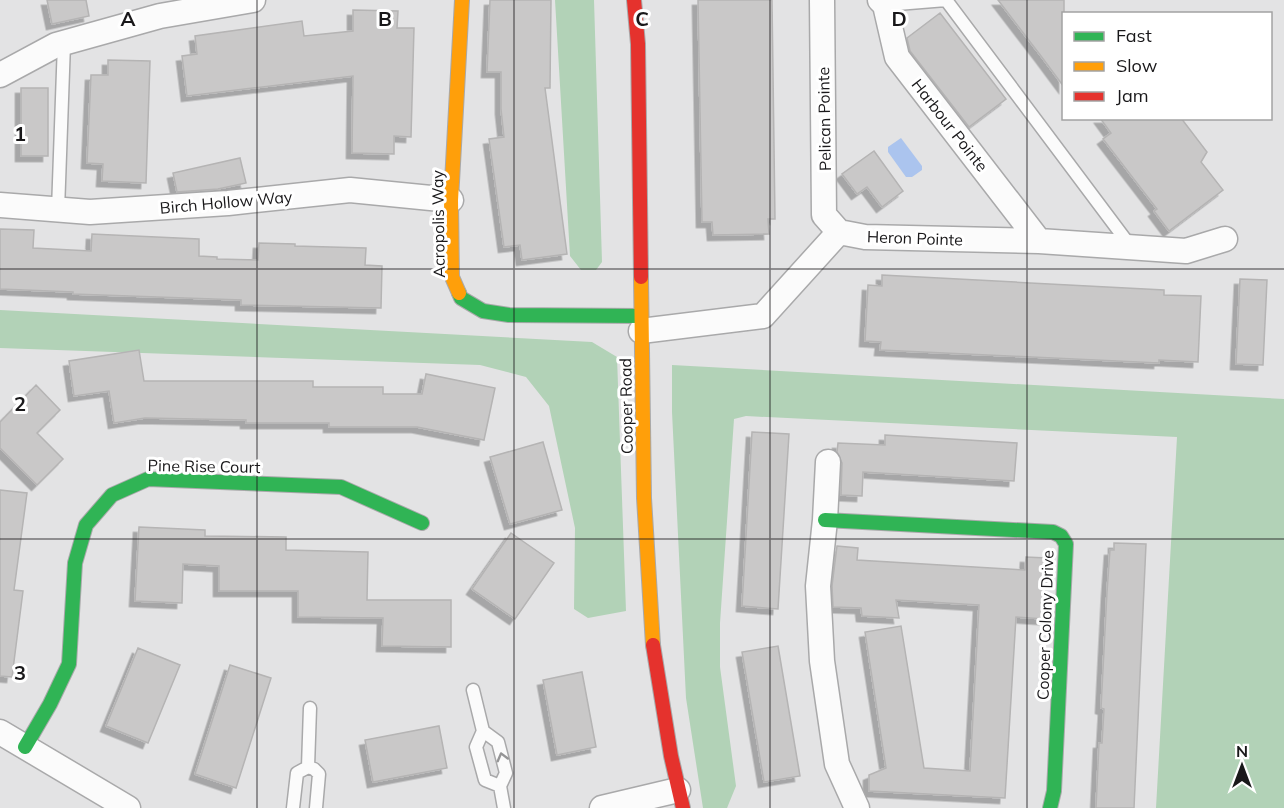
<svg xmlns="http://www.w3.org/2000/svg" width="1284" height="808" viewBox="0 0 1284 808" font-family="Mulish,sans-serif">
<defs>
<filter id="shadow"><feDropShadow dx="-5.5" dy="5.5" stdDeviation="0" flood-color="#0004"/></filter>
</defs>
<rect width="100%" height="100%" fill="#e3e3e4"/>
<!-- green -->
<path fill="#b2d2b7" d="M 555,0 L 594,0 L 602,262 L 596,270 L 581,270 L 570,256 Z
M 0,310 L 592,342 L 617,357 L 626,611 L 588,618 L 574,609 L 575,528 L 549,406 L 526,377 L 480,365 L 0,348 Z
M 672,365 L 1284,399 L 1284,808 L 1156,808 L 1177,437 L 746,416 L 734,419 L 720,623 L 720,667 L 736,786 L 727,808 L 703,808 L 686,698 L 672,412 Z"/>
<!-- water -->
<path fill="#abc4ee" d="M 901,138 L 922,166 L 922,170 L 912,177 L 906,177 L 888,152 L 888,147 Z"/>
<!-- building -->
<path fill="#c9c8c8" stroke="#b5b4b4" stroke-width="1.5" filter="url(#shadow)" d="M 47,0 L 86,0 L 89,16 L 52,24 Z
M 490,0 L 551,0 L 550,88 L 545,88 L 567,254 L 522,260 L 520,245 L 504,247 L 489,139 L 504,137 L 501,109 L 501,72 L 487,72 Z
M 698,0 L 772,0 L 775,219 L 768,219 L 769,234 L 713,235 L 712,222 L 702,222 Z
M 998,0 L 1064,0 L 1064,87 L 1041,56 Z
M 353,10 L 398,11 L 397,28 L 414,28 L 411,137 L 394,136 L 394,154 L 352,153 L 353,76 L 187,96 L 182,56 L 197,54 L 195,36 L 302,21 L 304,36 L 353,31 Z
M 940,13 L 1006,99 L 969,127 L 910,51 L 907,38 Z
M 108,60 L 150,61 L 146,183 L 102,181 L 103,164 L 87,163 L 91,75 L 108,75 Z
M 21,88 L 48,88 L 48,156 L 21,156 Z
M 1100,118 L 1181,118 L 1207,152 L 1201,162 L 1223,190 L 1169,231 L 1154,211 L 1157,209 L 1103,139 L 1111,133 Z
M 874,151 L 903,191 L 882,207 L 867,187 L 857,194 L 842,174 Z
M 240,158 L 246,183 L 218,189 L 177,192 L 173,173 Z
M 0,229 L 34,230 L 33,248 L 91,251 L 92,234 L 199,239 L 199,256 L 217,257 L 217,259 L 258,260 L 259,243 L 295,244 L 295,246 L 366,248 L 365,265 L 382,266 L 381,308 L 241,305 L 241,300 L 73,294 L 73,292 L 0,289 Z
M 882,275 L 1164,290 L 1164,295 L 1201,296 L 1198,362 L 1159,360 L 1159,363 L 880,350 L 881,342 L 865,341 L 868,285 L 882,286 Z
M 1240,279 L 1267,280 L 1263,365 L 1236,364 Z
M 139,350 L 144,381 L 313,381 L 313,387 L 383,387 L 383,394 L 422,394 L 426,374 L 495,388 L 484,440 L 417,427 L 329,427 L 329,423 L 246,423 L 246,420 L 145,418 L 114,423 L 109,391 L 74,396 L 69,361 Z
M 36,385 L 60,410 L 37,433 L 63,459 L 37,485 L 0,448 L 0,422 Z
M 752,432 L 789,434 L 778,609 L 742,606 Z
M 885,435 L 1017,443 L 1014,481 L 863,472 L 862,496 L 841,495 L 842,463 L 837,452 L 838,443 L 885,445 Z
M 543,442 L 562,510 L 510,524 L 490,457 Z
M 0,490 L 27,493 L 14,590 L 23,591 L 12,677 L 0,676 Z
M 139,527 L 205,530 L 205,536 L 286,537 L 286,550 L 368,552 L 367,600 L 451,600 L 451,647 L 382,646 L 383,618 L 298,617 L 298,591 L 219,591 L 219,566 L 183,564 L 182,603 L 135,601 Z
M 511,533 L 554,563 L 515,619 L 472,589 Z
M 1114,543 L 1146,544 L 1134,808 L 1096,808 L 1099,743 L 1102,743 L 1104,709 L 1101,708 L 1107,592 L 1110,550 L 1114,550 Z
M 837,546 L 858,548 L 857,560 L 1025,570 L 1026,557 L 1047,558 L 1044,619 L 1016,617 L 1005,798 L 869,791 L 869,775 L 886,768 L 865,632 L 901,626 L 924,768 L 970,771 L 979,605 L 896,600 L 899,618 L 862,616 L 861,608 L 833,607 L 832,586 Z
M 778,646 L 800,776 L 764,782 L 742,652 Z
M 138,648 L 180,665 L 148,743 L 106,726 Z
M 230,665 L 271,678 L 236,788 L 195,774 Z
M 582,672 L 596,747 L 557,755 L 543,680 Z
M 439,726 L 447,768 L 373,782 L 365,740 Z"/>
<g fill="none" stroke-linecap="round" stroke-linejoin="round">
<defs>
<path id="lane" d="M 885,5 L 946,0 L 1131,247
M 58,210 L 64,43
M 473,690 L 483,731 L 498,742 L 506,773 L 500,786 L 485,780 L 476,747 L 483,731
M 308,767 L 310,708
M 500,786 L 504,808
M 293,808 L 297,773 L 308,767 L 314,769 L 319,774 L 316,808"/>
<path id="street" d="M 822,0 L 824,215 L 839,232
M 880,0 L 885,5 L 897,57 L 1039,241
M 0,75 L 56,45 L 160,16 L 253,0
M 0,205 L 90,212 L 228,203 L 350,190 L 451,200
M 839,232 L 865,237 L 1039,241 L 1186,251 L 1225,239
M 641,331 L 763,316 L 839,232
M 828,462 L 825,520 L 818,586 L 822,661 L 837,764 L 857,808
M 0,732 L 128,808
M 602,808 L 678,790"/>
<path id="fast" d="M 459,293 L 461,298 L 483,311 L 509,315 L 641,316
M 825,520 L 1053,532 L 1061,536 L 1066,544 L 1054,791 L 1050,808
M 25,747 L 50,704 L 69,664 L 75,563 L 86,525 L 112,495 L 148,479 L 341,487 L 422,523"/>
<path id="slow" d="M 641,277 L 644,498 L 653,645
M 459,293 L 452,277 L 451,200 L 462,0"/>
<path id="jam" d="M 634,0 L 638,44 L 641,277
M 653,645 L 671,756 L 683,808"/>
</defs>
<!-- lane casing -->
<use href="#lane" stroke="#a9a9aa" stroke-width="15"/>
<!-- street casing -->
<use href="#street" stroke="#a9a9aa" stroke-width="27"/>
<!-- fast casing -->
<use href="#fast" stroke="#a9a9aa" stroke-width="16"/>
<!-- slow casing -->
<use href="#slow" stroke="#a9a9aa" stroke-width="16"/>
<!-- jam casing -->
<use href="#jam" stroke="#a9a9aa" stroke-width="16"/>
<!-- lane -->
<use href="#lane" stroke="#fbfbfb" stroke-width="12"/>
<!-- street -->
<use href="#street" stroke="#fbfbfb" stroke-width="24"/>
<!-- fast -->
<use href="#fast" stroke="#30b455" stroke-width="14"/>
<!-- slow -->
<use href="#slow" stroke="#ff9f0a" stroke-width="14"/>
<!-- jam -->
<use href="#jam" stroke="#e5322d" stroke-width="14"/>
</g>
<!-- one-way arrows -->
<defs><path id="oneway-chevron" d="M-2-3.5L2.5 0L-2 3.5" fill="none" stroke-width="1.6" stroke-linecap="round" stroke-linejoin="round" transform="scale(1.5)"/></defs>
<use stroke="#959596" href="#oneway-chevron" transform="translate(502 757) rotate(-105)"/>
<!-- grid -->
<path fill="none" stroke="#19181a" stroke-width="1.5" stroke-opacity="0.55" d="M 257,0 L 257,808M 514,0 L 514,808M 770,0 L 770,808M 1027,0 L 1027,808M 0,269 L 1284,269M 0,539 L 1284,539"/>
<g text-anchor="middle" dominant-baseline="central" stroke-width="6" stroke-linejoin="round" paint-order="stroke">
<!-- street labels -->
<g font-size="16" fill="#19181a" stroke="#fff">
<text transform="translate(824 119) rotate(-91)">Pelican Pointe</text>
<text transform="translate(950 125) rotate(52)">Harbour Pointe</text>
<text transform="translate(226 202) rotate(-5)">Birch Hollow Way</text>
<text transform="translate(438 224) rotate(-91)">Acropolis Way</text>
<text transform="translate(915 238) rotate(2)">Heron Pointe</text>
<text transform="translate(626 406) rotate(-91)">Cooper Road</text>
<text transform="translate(204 466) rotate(1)">Pine Rise Court</text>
<text transform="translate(1045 625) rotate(-88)">Cooper Colony Drive</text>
</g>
</g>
<g font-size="20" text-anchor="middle" font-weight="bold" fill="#19181a" stroke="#fff" stroke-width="6" stroke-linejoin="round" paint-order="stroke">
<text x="128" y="26">A</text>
<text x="385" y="26">B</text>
<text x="642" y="26">C</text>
<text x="899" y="26">D</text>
<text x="20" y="141">1</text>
<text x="20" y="411">2</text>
<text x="20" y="680">3</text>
</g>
<!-- legend -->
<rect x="1062" y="12" width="210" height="108" fill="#ffffff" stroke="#a3a3a3" stroke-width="1.5"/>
<rect x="1074" y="32" width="30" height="9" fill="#30b455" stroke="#a3a3a3" stroke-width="1.5"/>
<text x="1116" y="42" font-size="18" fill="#19181a">Fast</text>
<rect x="1074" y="62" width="30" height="9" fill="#ff9f0a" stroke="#a3a3a3" stroke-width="1.5"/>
<text x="1116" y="72" font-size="18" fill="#19181a">Slow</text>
<rect x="1074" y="92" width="30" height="9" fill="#e5322d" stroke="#a3a3a3" stroke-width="1.5"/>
<text x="1116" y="102" font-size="18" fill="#19181a">Jam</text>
<!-- north arrow -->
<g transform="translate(1242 766)" stroke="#ffffff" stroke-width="4.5" paint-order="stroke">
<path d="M0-4.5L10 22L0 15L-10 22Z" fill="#19181a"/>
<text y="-9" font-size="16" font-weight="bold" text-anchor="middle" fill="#19181a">N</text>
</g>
</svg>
